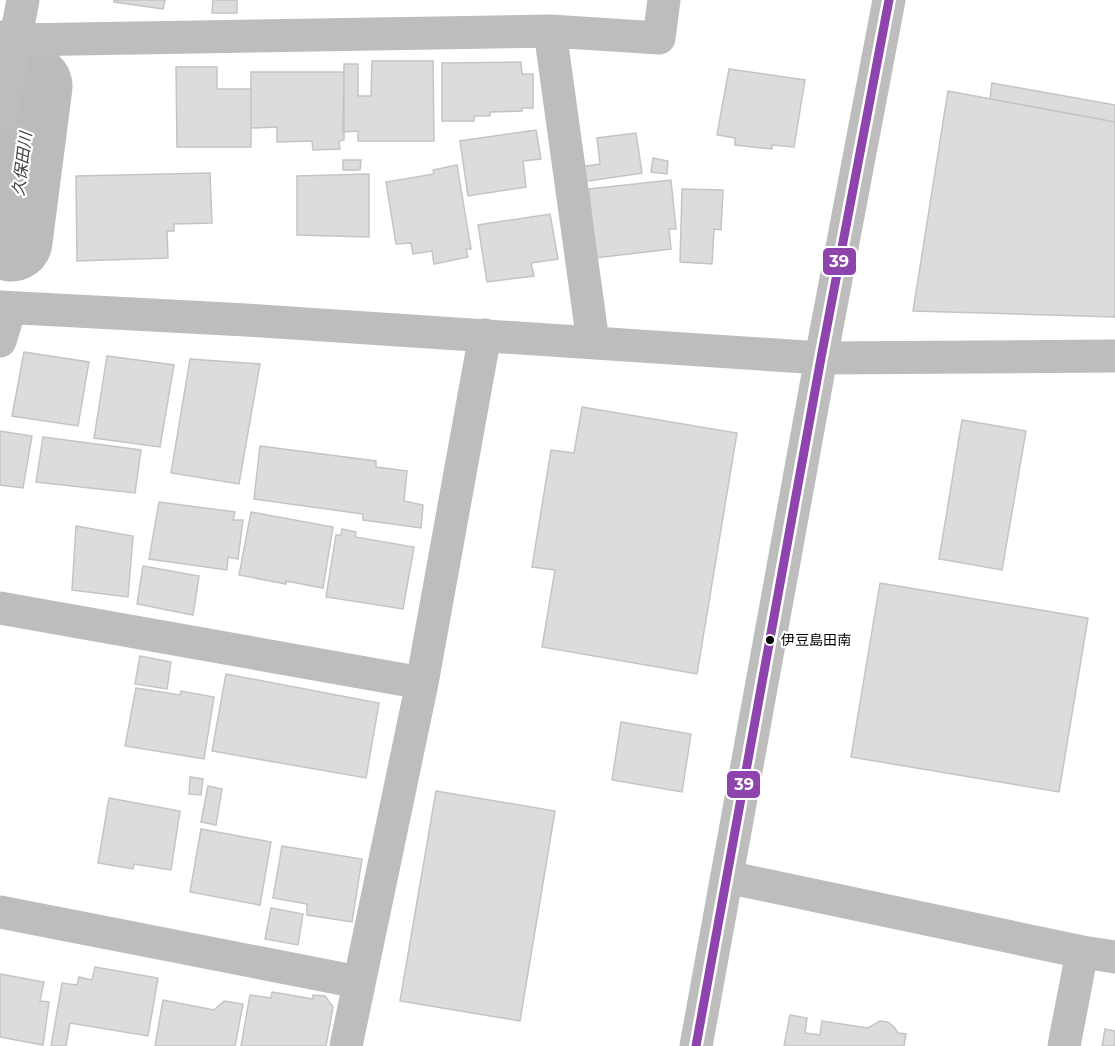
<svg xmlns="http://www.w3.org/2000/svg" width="1115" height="1046" viewBox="0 0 1115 1046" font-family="Montserrat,'Noto Sans JP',sans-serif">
<rect width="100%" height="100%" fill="#fff"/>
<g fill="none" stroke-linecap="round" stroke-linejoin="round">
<!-- river -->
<path stroke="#bbb" stroke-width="81" d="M 12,241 L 32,86"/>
</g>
<!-- building -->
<path fill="#dcdcdc" stroke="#c4c4c4" stroke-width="1.5" d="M 114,0 L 165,0 L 163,9 L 114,2 Z
M 213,0 L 237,0 L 237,13 L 212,13 Z
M 372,61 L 433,61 L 434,141 L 358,141 L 358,131 L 343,132 L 344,64 L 358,64 L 358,96 L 371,96 Z
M 521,62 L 522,74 L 533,74 L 533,108 L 522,108 L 522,111 L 490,112 L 490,116 L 474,116 L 474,121 L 442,121 L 442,63 Z
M 176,67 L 217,67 L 217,89 L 251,89 L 251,147 L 177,147 Z
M 729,69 L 805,80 L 794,147 L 772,145 L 772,149 L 735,145 L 735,138 L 717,135 Z
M 251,72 L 344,72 L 344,140 L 339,141 L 340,149 L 313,150 L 312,141 L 277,142 L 277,127 L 251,128 Z
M 992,83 L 1115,105 L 1115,122 L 990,99 Z
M 948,91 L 1115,122 L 1115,317 L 913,311 Z
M 536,130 L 541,159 L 523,161 L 526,187 L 468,196 L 460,141 Z
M 636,133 L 642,173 L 582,182 L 580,167 L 600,164 L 597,138 Z
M 653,158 L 668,161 L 667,174 L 651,172 Z
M 343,160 L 361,160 L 360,170 L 343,170 Z
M 457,165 L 471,249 L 466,249 L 468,257 L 434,264 L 432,251 L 413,254 L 411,243 L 396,244 L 386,182 L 434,174 L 433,170 Z
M 210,173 L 212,223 L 174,224 L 174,231 L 167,231 L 168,258 L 77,261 L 76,176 Z
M 369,174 L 369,237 L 297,235 L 297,176 Z
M 671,180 L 676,229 L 669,229 L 671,249 L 595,258 L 589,189 Z
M 682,189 L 723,190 L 721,230 L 714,229 L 712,264 L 680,262 Z
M 550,214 L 558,259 L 531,263 L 534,276 L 487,282 L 478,225 Z
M 24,352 L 89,362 L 78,426 L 12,416 Z
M 107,356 L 174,365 L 160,447 L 94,438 Z
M 190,359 L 260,364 L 239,484 L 171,473 Z
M 582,407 L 737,433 L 697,674 L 542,647 L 555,570 L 532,567 L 551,450 L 574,453 Z
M 962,420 L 1026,431 L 1002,570 L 939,559 Z
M 0,431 L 32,436 L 23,488 L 0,485 Z
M 43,437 L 141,450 L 135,493 L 36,482 Z
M 260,446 L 376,461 L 376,467 L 407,471 L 404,501 L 423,505 L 421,528 L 363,520 L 363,514 L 254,499 Z
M 159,502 L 235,512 L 233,520 L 243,520 L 238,559 L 228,557 L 227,570 L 149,559 Z
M 251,512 L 333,527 L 323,588 L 286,581 L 286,584 L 239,575 Z
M 76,526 L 133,536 L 128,597 L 72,590 Z
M 342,529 L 356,532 L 355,537 L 414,547 L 403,609 L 326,597 L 336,535 L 341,535 Z
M 143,566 L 199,576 L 193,615 L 137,604 Z
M 880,583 L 1088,618 L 1059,792 L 851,757 Z
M 140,656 L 171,662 L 167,689 L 135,684 Z
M 226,674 L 379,703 L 366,778 L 212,751 Z
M 136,688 L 180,695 L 181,691 L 214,697 L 204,759 L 125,746 Z
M 621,722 L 691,734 L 682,792 L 612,780 Z
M 190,777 L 203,779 L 201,795 L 189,794 Z
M 208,786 L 222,789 L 216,825 L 201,822 Z
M 436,791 L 555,811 L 520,1021 L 400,1001 Z
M 109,798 L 180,811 L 171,870 L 134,864 L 133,869 L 98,863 Z
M 201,829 L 271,842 L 260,905 L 190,892 Z
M 282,846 L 362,859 L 352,922 L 307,915 L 307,904 L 273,898 Z
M 271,908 L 303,914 L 298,945 L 265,939 Z
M 95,967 L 158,978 L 148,1036 L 70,1023 L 66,1046 L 51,1046 L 62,983 L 77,985 L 79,977 L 92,980 Z
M 0,974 L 44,982 L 40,1001 L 49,1002 L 43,1045 L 0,1037 Z
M 272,992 L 313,999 L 313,995 L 325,996 L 333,1007 L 326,1046 L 241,1046 L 250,995 L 271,998 Z
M 163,1000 L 214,1010 L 224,1001 L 243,1004 L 235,1046 L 155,1046 Z
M 790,1015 L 807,1018 L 805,1033 L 820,1035 L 822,1021 L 868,1028 L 880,1021 L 888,1022 L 894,1027 L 898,1033 L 906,1034 L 904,1046 L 784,1046 Z
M 1105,1029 L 1115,1031 L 1115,1046 L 1102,1046 Z"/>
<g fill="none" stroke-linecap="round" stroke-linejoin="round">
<!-- minor -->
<path stroke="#bdbdbd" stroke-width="33" d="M 550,31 L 593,342
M 0,37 L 16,40 L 550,31 L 659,38 L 664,0
M 0,118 L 23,0
M 0,341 L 10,308
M 0,608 L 422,683
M 727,877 L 1082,952 L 1115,957
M 0,912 L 358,982
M 346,1046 L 422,683 L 485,335
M 1064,1046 L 1082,952"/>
<!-- tertiary -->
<path stroke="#bdbdbd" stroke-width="33" d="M 0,307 L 246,320 L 821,358 L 1115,356
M 696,1046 L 821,358 L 889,0"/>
<defs>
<path id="bus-1" d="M 696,1046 L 821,358 L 889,0"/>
</defs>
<!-- bus-1 casing -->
<use href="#bus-1" stroke="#fff" stroke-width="14"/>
<!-- bus-1 -->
<use href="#bus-1" stroke="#8e44ad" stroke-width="9"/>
</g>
<!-- markers -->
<circle fill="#000" stroke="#fff" stroke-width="2" cx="770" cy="640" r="5"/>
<g text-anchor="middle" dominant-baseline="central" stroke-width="4.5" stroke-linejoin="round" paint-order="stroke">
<!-- bus labels -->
<g font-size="14" fill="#000" stroke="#fff" text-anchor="start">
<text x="781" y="640">伊豆島田南</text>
</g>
<!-- water labels -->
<g font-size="16" font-style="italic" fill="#3f3f3f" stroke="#fff">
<text transform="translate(22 164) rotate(-83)">久保田川</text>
</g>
</g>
<g stroke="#fff" stroke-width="2">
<rect x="822" y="247" width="35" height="29" rx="6" fill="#8e44ad"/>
<rect x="726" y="770" width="35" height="29" rx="6" fill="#8e44ad"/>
</g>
<g font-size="16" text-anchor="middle" font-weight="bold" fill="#fff">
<text x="839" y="267">39</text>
<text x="744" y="790">39</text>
</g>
</svg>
